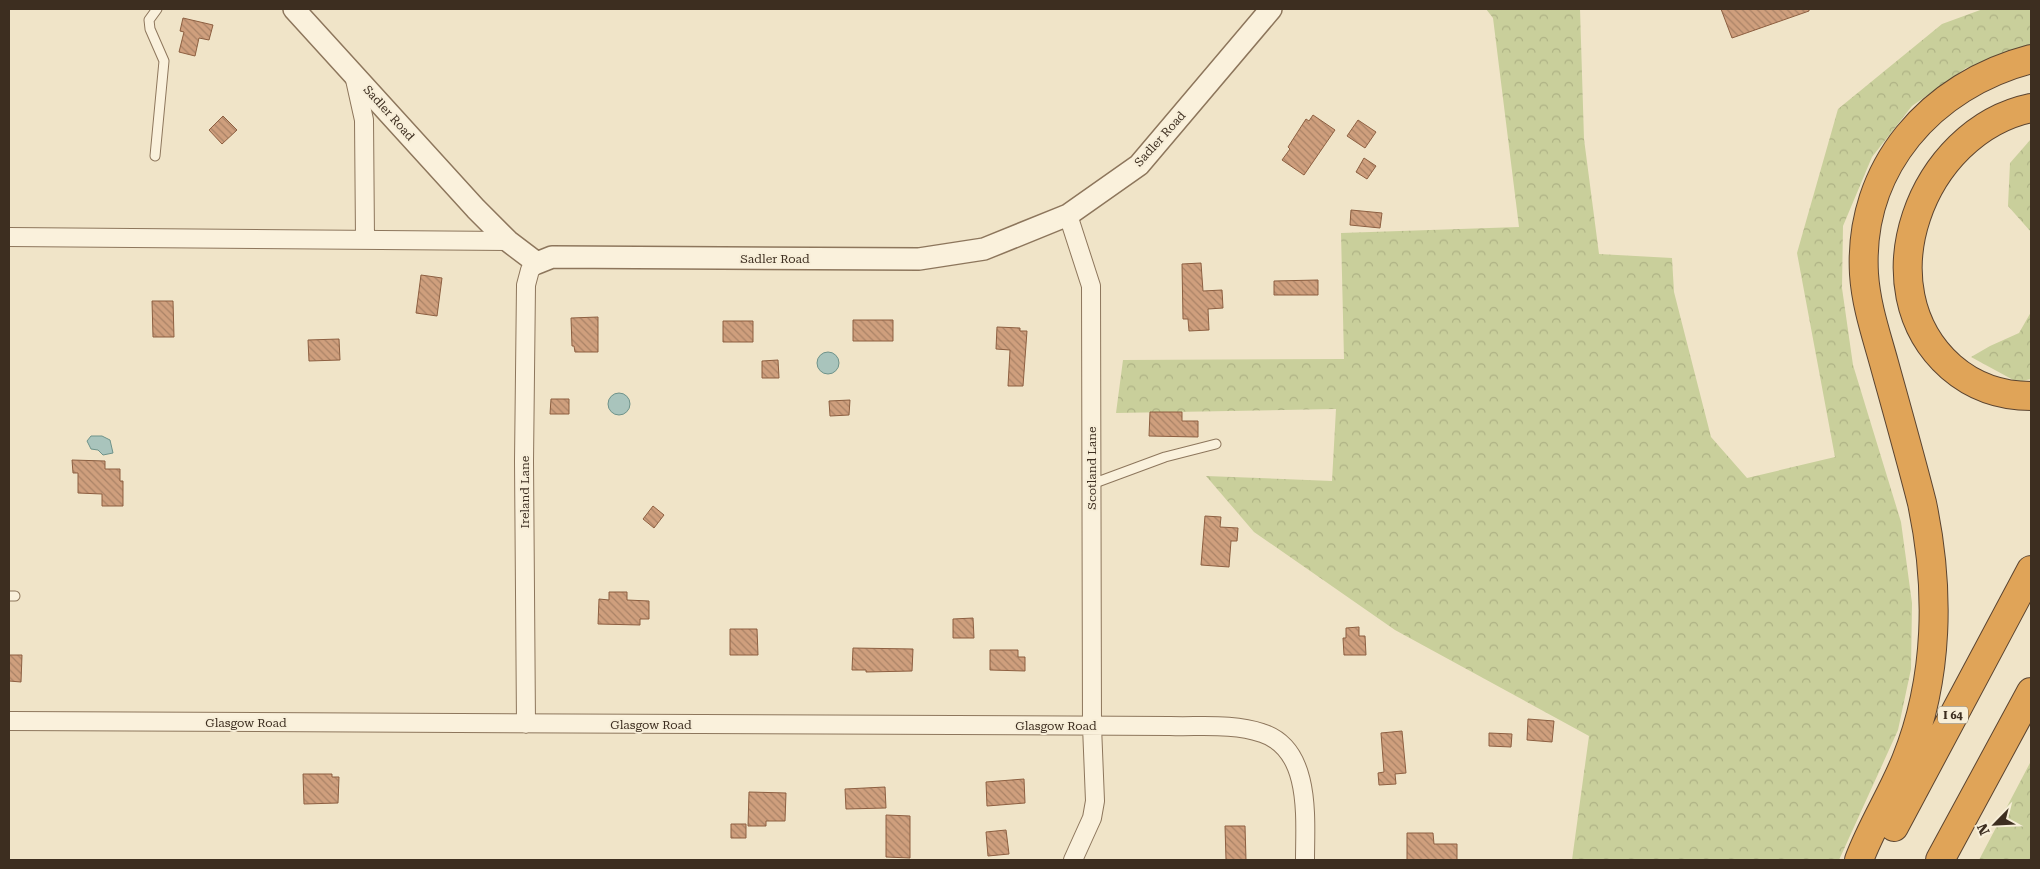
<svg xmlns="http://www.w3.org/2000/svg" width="2040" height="869" viewBox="0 0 2040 869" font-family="'Roboto Serif',serif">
<defs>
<pattern id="forest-crowns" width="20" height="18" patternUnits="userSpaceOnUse" patternTransform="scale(1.25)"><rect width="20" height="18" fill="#c9cf9b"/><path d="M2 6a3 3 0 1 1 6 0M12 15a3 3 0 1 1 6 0" fill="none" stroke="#aeb285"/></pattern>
<pattern id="building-back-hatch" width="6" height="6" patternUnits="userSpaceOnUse" patternTransform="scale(1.25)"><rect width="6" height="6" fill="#cf9f7d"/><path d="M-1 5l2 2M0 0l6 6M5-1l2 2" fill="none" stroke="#a98266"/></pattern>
</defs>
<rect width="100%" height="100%" fill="#f0e4c8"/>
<!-- forest -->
<path fill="url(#forest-crowns)" d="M 1486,9 L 1580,9 L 1584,139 L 1599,254 L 1672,258 L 1674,292 L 1711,437 L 1747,478 L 1835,457 L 1797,253 L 1838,109 L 1942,24 L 1983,9 L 2031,9 L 2031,49 L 1966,68 L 1912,106 L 1872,157 L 1843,226 L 1842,288 L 1853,365 L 1901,522 L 1912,603 L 1911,669 L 1898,730 L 1839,860 L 1572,860 L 1589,736 L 1395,630 L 1254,532 L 1206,476 L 1332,481 L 1336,409 L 1116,413 L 1123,360 L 1344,359 L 1341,233 L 1519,227 L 1493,18 Z
M 2031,139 L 2031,232 L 2008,206 L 2010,163 Z
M 2031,312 L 2031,379 L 2017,382 L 1971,357 L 1990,346 L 2019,333 Z
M 2031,761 L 2031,857 L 2029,860 L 1979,860 Z"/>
<!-- water -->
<path fill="#a9c4bc" stroke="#6f938a" d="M817 363a11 11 0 1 1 22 0a11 11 0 1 1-22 0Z
M608 404a11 11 0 1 1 22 0a11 11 0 1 1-22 0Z
M 91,436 L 102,436 L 110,440 L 113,453 L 103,455 L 98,450 L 91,449 L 87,441 Z"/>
<!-- building -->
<path fill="url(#building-back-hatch)" stroke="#8d5f41" d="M 1721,9 L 1809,9 L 1809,11 L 1732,38 Z
M 183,18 L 213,25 L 209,40 L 199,38 L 195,56 L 179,52 L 184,32 L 180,31 Z
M 1313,115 L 1335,130 L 1304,175 L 1282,160 L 1290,149 L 1288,147 L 1306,119 L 1309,121 Z
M 223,116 L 237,130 L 222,144 L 209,130 Z
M 1358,120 L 1376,132 L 1365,148 L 1347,136 Z
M 1364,158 L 1376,166 L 1367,179 L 1356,172 Z
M 1351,210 L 1382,213 L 1380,228 L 1350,225 Z
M 1201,263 L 1203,291 L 1222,290 L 1223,308 L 1208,309 L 1209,330 L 1189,331 L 1188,319 L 1183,319 L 1182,264 Z
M 421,275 L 442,278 L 437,316 L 416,313 Z
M 1318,280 L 1318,295 L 1274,295 L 1274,281 Z
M 152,301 L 173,301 L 174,337 L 153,337 Z
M 598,317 L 598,352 L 575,352 L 574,346 L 572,346 L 571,318 Z
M 853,320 L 893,320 L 893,341 L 853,341 Z
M 723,321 L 753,321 L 753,342 L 723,342 Z
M 997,327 L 1020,328 L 1020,331 L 1027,331 L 1023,386 L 1008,386 L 1010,350 L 996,349 Z
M 339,339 L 340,360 L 309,361 L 308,340 Z
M 778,360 L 779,378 L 762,378 L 762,361 Z
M 551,399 L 569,399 L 569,414 L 550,414 Z
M 850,400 L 849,415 L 830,416 L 829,401 Z
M 1150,412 L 1182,412 L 1182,421 L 1198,421 L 1198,437 L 1149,436 Z
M 72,460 L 105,461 L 105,469 L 120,469 L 120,481 L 123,481 L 123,506 L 102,506 L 102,494 L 78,493 L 78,473 L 73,473 Z
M 653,506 L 664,515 L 654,528 L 643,519 Z
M 1205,516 L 1221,517 L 1220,527 L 1238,528 L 1237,541 L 1231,541 L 1229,567 L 1201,565 Z
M 609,592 L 627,592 L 627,600 L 649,601 L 649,619 L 640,619 L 640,625 L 598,624 L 599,599 L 609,600 Z
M 973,618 L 974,638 L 953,638 L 953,619 Z
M 1359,627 L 1359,636 L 1365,636 L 1366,655 L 1344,655 L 1343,638 L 1346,638 L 1346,628 Z
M 730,629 L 757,629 L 758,655 L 730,655 Z
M 853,648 L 913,649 L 912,671 L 866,672 L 866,670 L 852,670 Z
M 990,650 L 1018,650 L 1018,657 L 1025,657 L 1025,671 L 990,670 Z
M 9,655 L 22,655 L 21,682 L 9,681 Z
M 1528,719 L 1554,721 L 1552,742 L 1527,740 Z
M 1402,731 L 1406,773 L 1395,774 L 1396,784 L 1379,785 L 1378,773 L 1384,772 L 1381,733 Z
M 1489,733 L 1512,734 L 1511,747 L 1489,746 Z
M 303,774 L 332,774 L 332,777 L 339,777 L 338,803 L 304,804 Z
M 1024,779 L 1025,803 L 987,806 L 986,782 Z
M 885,787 L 886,808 L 846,809 L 845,789 Z
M 749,792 L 786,793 L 785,821 L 766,821 L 766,826 L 748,826 Z
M 886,815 L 910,816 L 910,858 L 886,857 Z
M 731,824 L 746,824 L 746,838 L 731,838 Z
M 1225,826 L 1245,826 L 1246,860 L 1226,860 Z
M 1006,830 L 1009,854 L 988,856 L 986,832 Z
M 1407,833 L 1433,833 L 1434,844 L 1457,844 L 1457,860 L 1407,860 Z"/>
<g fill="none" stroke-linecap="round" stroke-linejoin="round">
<defs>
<path id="service" d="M 155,156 L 164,61 L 150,29 L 149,20 L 157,9
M 1092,484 L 1165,457 L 1216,444
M 9,596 L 15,596"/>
<path id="minor" d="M 354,75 L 364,120 L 365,239
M 1068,215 L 1091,286 L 1092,726 L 1095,801 L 1092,818 L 1073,860
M 9,237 L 508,241
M 9,721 L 1170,726 C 1200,727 1233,723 1262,733 C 1312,749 1305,819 1305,860
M 526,724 L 524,461 L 526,285 L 530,270 L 537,263"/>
<path id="tertiary" d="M 294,9 L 476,209 L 508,241 L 537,263 L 552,257 L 919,259 L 984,249 L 1068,215 L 1139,165 L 1271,9"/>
<path id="motorway" d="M 2031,108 C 1921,131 1862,288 1951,367 C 1974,387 2001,396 2031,396
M 1894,827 L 2031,570
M 1859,860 C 1872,825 1892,795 1906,760 C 1939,678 1940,588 1922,503 C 1910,456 1897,410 1884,363 C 1876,334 1866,305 1864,274 C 1858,167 1931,85 2031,59
M 1940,860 L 2031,692"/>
</defs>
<!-- service casing -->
<use href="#service" stroke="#8d765c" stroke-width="11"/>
<!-- minor casing -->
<use href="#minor" stroke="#8d765c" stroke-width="20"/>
<!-- tertiary casing -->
<use href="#tertiary" stroke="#8d765c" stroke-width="24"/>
<!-- motorway casing -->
<use href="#motorway" stroke="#5b4430" stroke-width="30"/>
<!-- service -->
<use href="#service" stroke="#faf1dc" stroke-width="9"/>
<!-- minor -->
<use href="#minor" stroke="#faf1dc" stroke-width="18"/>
<!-- tertiary -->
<use href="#tertiary" stroke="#faf1dc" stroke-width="21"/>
<!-- motorway -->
<use href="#motorway" stroke="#e0a458" stroke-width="28"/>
</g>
<g text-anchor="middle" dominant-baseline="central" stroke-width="4" stroke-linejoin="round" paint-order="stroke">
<!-- shield labels -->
<rect fill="#f7eed8" stroke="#756857" stroke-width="1" x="1938" y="706.5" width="30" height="17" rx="4"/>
<g font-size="11" font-weight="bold" fill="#3d2e20">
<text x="1953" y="715">I 64</text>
</g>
<!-- street labels -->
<g font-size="12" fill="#3d2e20" stroke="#f7eed8">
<text transform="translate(389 113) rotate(48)">Sadler Road</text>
<text transform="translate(1160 139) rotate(-48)">Sadler Road</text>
<text x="775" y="259">Sadler Road</text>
<text transform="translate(1092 468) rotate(-90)">Scotland Lane</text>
<text transform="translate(525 492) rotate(-90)">Ireland Lane</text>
<text x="246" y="723">Glasgow Road</text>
<text x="651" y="725">Glasgow Road</text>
<text x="1056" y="726">Glasgow Road</text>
</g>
</g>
<!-- border -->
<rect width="2040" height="869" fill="none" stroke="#3d2e20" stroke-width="20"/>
<!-- north arrow -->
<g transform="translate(1995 824) rotate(246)" stroke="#f7eed8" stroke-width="4" paint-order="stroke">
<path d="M0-4L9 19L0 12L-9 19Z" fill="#3d2e20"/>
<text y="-8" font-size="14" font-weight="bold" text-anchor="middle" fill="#3d2e20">N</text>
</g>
</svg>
